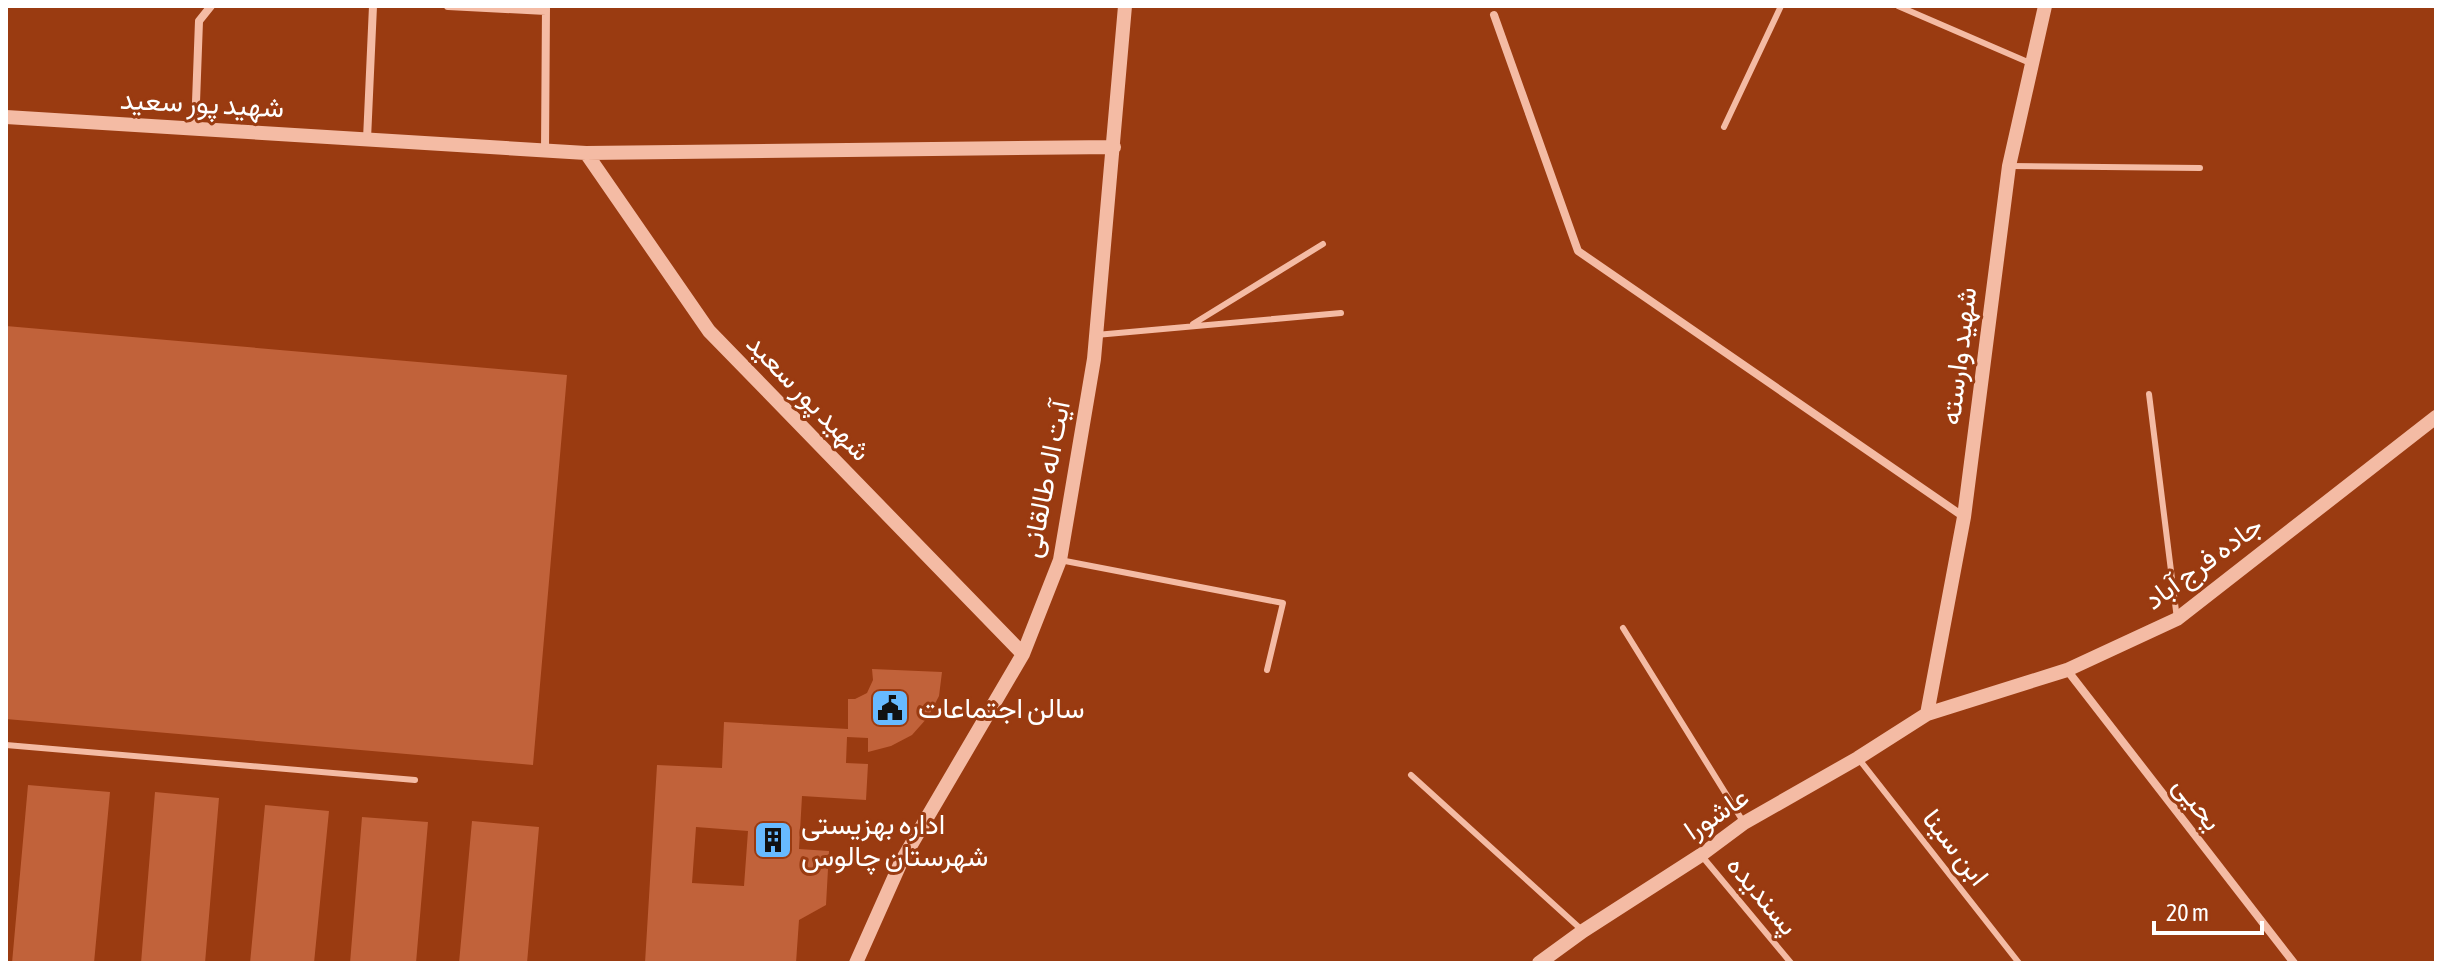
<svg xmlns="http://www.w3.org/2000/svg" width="2442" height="969" viewBox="0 0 2442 969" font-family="'Asap Condensed',Vazirmatn,sans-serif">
<rect width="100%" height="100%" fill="#9a3b11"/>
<!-- building -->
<path fill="#c1623a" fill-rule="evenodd" d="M 6,326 L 567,375 L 533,765 L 6,719 Z
M 872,669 L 942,672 L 939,696 L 928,717 L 912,735 L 891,746 L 868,752 L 868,738 L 847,737 L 846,763 L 868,764 L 866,800 L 802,796 L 799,849 L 829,851 L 826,905 L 799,920 L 796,963 L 645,963 L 657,765 L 722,768 L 724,722 L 848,729 L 848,699 L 855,699 L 867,693 L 873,680 ZM 696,827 L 748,831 L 744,886 L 692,883 Z
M 28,785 L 110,792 L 94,963 L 12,963 Z
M 155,792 L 219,798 L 205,963 L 141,963 Z
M 265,805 L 329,811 L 314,963 L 250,963 Z
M 362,817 L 428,822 L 416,963 L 350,963 Z
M 472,821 L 539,827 L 527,963 L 459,963 Z"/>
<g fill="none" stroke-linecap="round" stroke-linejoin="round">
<!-- service -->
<path stroke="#f4bba4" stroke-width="6" d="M 1898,6 L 2030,63
M 1724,127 L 1781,6
M 2009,166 L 2200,168
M 1193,324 L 1323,244
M 1096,335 L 1341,313
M 2149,394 L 2177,619
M 1060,560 L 1283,603 L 1267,670
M 1623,628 L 1744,823
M 6,745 L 415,780
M 1858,758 L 2019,963
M 1411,775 L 1583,931
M 1701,855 L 1791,963"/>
<!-- minor -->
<path stroke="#f4bba4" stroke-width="8" d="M 448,6 L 546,11
M 1494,15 L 1578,251 L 1964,517
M 195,129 L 199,21 L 211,6
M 367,139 L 373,6
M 545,151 L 546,6
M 2067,670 L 2294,963"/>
<!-- tertiary -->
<path stroke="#f4bba4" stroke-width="14" d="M 6,117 L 586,153 L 1114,147
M 586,153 L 709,331 L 1023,654
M 1927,714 L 1964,517 L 2009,166 L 2045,6
M 856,963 L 901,862 L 1023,654 L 1060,560 L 1094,359 L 1125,6
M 1539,963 L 1583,931 L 1701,855 L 1744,823 L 1858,758 L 1927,714 L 2067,670 L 2177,619 L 2436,417"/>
</g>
<!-- icons -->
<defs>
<symbol id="civic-square" viewBox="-11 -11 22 22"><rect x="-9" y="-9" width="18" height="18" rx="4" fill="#67baff" stroke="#9a3b11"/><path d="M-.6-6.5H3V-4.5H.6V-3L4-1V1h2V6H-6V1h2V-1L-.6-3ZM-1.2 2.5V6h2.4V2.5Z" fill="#111"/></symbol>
<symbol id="building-square" viewBox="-11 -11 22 22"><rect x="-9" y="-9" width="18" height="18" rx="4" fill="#67baff" stroke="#9a3b11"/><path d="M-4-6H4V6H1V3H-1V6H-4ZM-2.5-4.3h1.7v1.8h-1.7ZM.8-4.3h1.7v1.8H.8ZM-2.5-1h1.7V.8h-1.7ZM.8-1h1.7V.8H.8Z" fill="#111"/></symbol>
</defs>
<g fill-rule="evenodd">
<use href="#civic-square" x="868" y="686" width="44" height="44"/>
<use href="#building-square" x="751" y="818" width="44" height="44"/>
</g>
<g text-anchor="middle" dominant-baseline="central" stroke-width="6" stroke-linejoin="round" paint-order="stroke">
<!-- street labels -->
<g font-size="28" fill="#fff" stroke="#9a3b11">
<text transform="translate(202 103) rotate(3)">شهید پور سعید</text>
<text transform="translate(1958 356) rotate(-83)">شهید وارسته</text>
<text transform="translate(809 397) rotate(46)">شهید پور سعید</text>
<text transform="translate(1045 479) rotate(-79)">آیت اله طالقانی</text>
<text transform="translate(2203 562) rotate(-36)">جاده فرج آباد</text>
<text transform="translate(2198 803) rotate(52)">یحیی</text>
<text transform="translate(1716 813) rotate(-34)">عاشورا</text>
<text transform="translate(1956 847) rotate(52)">ابن سینا</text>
<text transform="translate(1763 895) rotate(50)">پسندیده</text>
</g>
<!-- poi labels -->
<g font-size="28" fill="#fff" stroke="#9a3b11" text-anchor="start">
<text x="918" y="708">سالن اجتماعات</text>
<text x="801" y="824">اداره بهزیستی<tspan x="801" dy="32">شهرستان چالوس</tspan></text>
</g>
</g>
<!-- border -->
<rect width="2442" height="969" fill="none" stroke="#ffffff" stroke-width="16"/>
<!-- scale -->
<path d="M2154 921v12h108v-12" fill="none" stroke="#ffffff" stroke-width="4"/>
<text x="2166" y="921" font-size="24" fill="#ffffff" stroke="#9a3b11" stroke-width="6" paint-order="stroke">20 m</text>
</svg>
